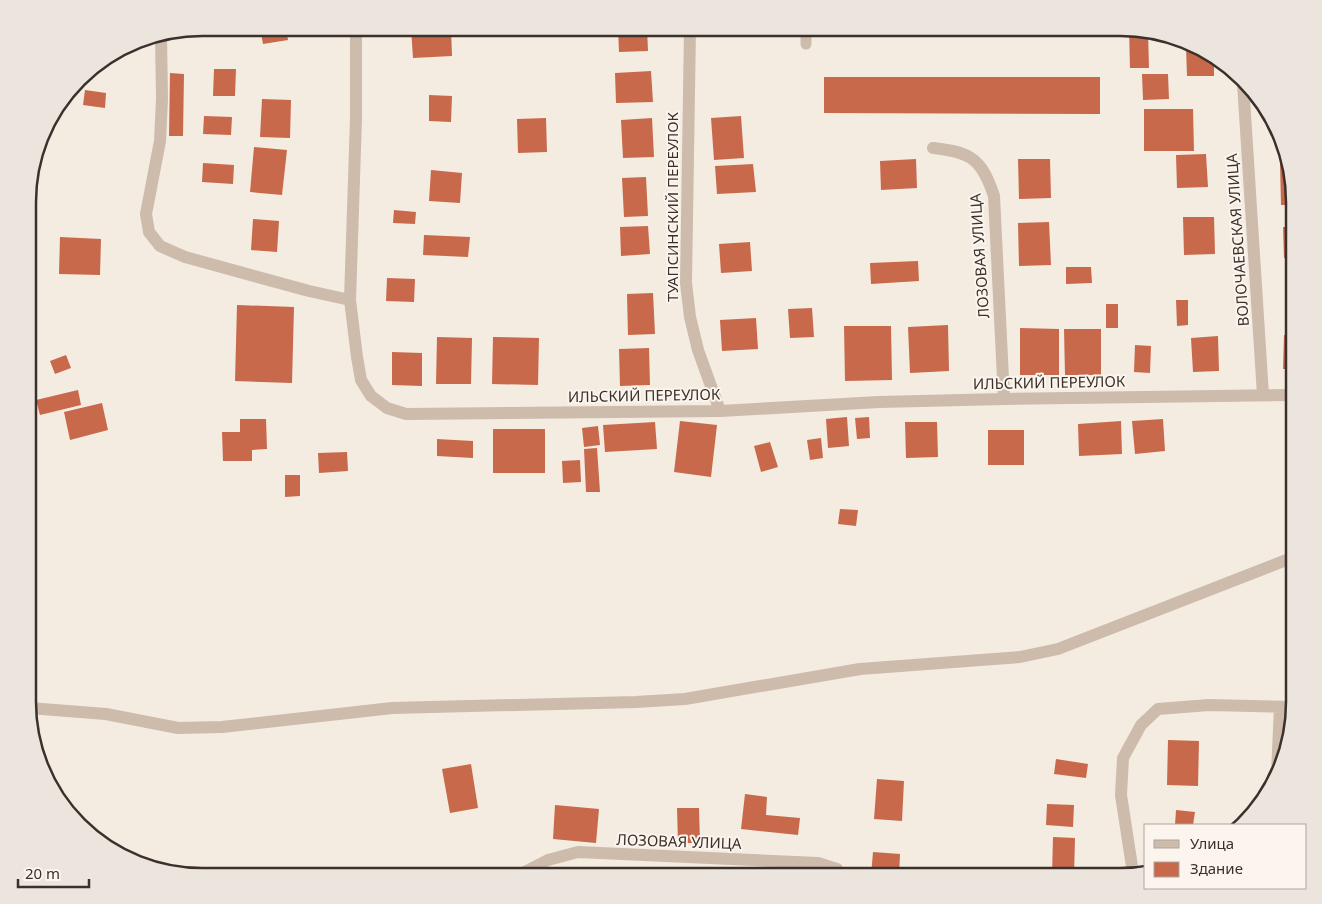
<svg xmlns="http://www.w3.org/2000/svg" width="1322" height="904" viewBox="0 0 1322 904" font-family="'Noto Sans',sans-serif">
<rect width="100%" height="100%" fill="#f4ebe1"/>
<!-- building -->
<path fill="#c8694b" d="M 260,28 L 286,28 L 288,40 L 263,44 Z
M 411,28 L 451,28 L 452,56 L 413,58 Z
M 618,28 L 647,28 L 648,51 L 619,52 Z
M 1129,28 L 1148,31 L 1149,68 L 1130,68 Z
M 1186,47 L 1195,47 L 1214,57 L 1214,76 L 1187,76 Z
M 214,69 L 236,69 L 235,96 L 213,96 Z
M 651,71 L 653,102 L 616,103 L 615,73 Z
M 170,73 L 184,74 L 183,136 L 169,136 Z
M 1142,74 L 1168,74 L 1169,99 L 1143,100 Z
M 824,77 L 1100,77 L 1100,114 L 824,113 Z
M 85,90 L 106,93 L 105,108 L 83,105 Z
M 429,95 L 452,96 L 451,122 L 429,121 Z
M 262,99 L 291,100 L 290,138 L 260,137 Z
M 1144,109 L 1193,109 L 1194,151 L 1144,151 Z
M 204,116 L 232,117 L 231,135 L 203,134 Z
M 741,116 L 744,158 L 714,160 L 711,118 Z
M 546,118 L 547,152 L 518,153 L 517,119 Z
M 652,118 L 654,157 L 623,158 L 621,120 Z
M 254,147 L 287,150 L 282,195 L 250,192 Z
M 1206,154 L 1208,187 L 1177,188 L 1176,155 Z
M 916,159 L 917,188 L 881,190 L 880,161 Z
M 1018,159 L 1050,159 L 1051,198 L 1019,199 Z
M 203,163 L 234,165 L 233,184 L 202,182 Z
M 1280,163 L 1286,163 L 1294,191 L 1294,205 L 1281,205 Z
M 753,164 L 756,192 L 717,194 L 715,166 Z
M 431,170 L 462,173 L 460,203 L 429,201 Z
M 646,177 L 648,216 L 624,217 L 622,178 Z
M 394,210 L 416,212 L 415,224 L 393,223 Z
M 1183,217 L 1214,217 L 1215,254 L 1184,255 Z
M 253,219 L 279,221 L 277,252 L 251,250 Z
M 1049,222 L 1051,265 L 1019,266 L 1018,223 Z
M 648,226 L 650,254 L 621,256 L 620,227 Z
M 1283,227 L 1294,227 L 1294,258 L 1284,258 Z
M 424,235 L 470,237 L 468,257 L 423,255 Z
M 60,237 L 101,239 L 100,275 L 59,274 Z
M 750,242 L 752,271 L 721,273 L 719,244 Z
M 918,261 L 919,281 L 871,284 L 870,263 Z
M 1066,267 L 1091,267 L 1092,283 L 1066,284 Z
M 387,278 L 415,279 L 414,302 L 386,301 Z
M 653,293 L 655,334 L 628,335 L 627,294 Z
M 1176,300 L 1188,300 L 1188,325 L 1177,326 Z
M 1106,304 L 1118,304 L 1118,328 L 1106,328 Z
M 237,305 L 294,307 L 292,383 L 235,381 Z
M 812,308 L 814,337 L 790,338 L 788,309 Z
M 756,318 L 758,349 L 722,351 L 720,320 Z
M 948,325 L 949,371 L 910,373 L 908,327 Z
M 844,326 L 891,326 L 892,380 L 845,381 Z
M 1020,328 L 1059,329 L 1059,375 L 1020,375 Z
M 1064,329 L 1101,329 L 1101,375 L 1065,375 Z
M 1284,335 L 1294,336 L 1294,369 L 1283,369 Z
M 1218,336 L 1219,371 L 1193,372 L 1191,338 Z
M 437,337 L 472,338 L 471,384 L 436,384 Z
M 493,337 L 539,338 L 538,385 L 492,384 Z
M 1135,345 L 1151,346 L 1150,373 L 1134,372 Z
M 649,348 L 650,385 L 620,386 L 619,349 Z
M 392,352 L 422,353 L 422,386 L 392,385 Z
M 66,355 L 71,368 L 55,374 L 50,361 Z
M 78,390 L 81,405 L 40,415 L 36,400 Z
M 102,403 L 108,430 L 70,440 L 64,412 Z
M 847,417 L 849,446 L 828,448 L 826,419 Z
M 869,417 L 870,438 L 857,439 L 855,418 Z
M 240,419 L 266,419 L 267,449 L 252,450 L 252,461 L 223,461 L 222,432 L 240,432 Z
M 1163,419 L 1165,451 L 1135,454 L 1132,421 Z
M 680,421 L 717,425 L 711,477 L 674,472 Z
M 1121,421 L 1122,454 L 1079,456 L 1078,424 Z
M 655,422 L 657,449 L 605,452 L 603,425 Z
M 905,422 L 937,422 L 938,457 L 906,458 Z
M 598,426 L 600,445 L 584,447 L 582,428 Z
M 493,429 L 545,429 L 545,473 L 493,473 Z
M 988,430 L 1024,430 L 1024,465 L 988,465 Z
M 821,438 L 823,458 L 810,460 L 807,440 Z
M 437,439 L 473,441 L 473,458 L 437,456 Z
M 770,442 L 778,467 L 761,472 L 754,446 Z
M 597,448 L 600,492 L 586,492 L 584,449 Z
M 347,452 L 348,471 L 319,473 L 318,453 Z
M 580,460 L 581,482 L 563,483 L 562,461 Z
M 285,475 L 300,475 L 300,496 L 285,497 Z
M 840,509 L 858,510 L 856,526 L 838,524 Z
M 1168,740 L 1199,741 L 1198,786 L 1167,785 Z
M 1056,759 L 1088,764 L 1086,778 L 1054,774 Z
M 471,764 L 478,808 L 450,813 L 442,769 Z
M 877,779 L 904,781 L 902,821 L 874,819 Z
M 745,794 L 767,797 L 766,815 L 800,818 L 798,835 L 741,829 Z
M 1047,804 L 1074,805 L 1073,827 L 1046,825 Z
M 555,805 L 599,809 L 596,843 L 553,839 Z
M 677,808 L 699,808 L 700,843 L 678,843 Z
M 1176,810 L 1195,812 L 1193,825 L 1175,825 Z
M 1053,837 L 1075,838 L 1074,876 L 1052,876 Z
M 873,852 L 900,854 L 899,876 L 871,876 Z"/>
<g fill="none" stroke-linecap="round" stroke-linejoin="round">
<!-- service -->
<path stroke="#cdbbac" stroke-width="11" d="M 806,28 L 806,44"/>
<!-- minor -->
<path stroke="#cdbbac" stroke-width="12" d="M 356,28 L 356,119 L 350,300 L 357,357 L 361,380 L 371,396 L 387,408 L 406,414 L 720,411 L 879,402 L 1004,399 L 1294,395
M 690,28 L 686,283 L 690,317 L 698,350 L 720,411
M 161,36 L 162,99 L 160,141 L 146,214 L 149,232 L 160,246 L 185,257 L 309,291 L 350,300
M 1243,83 L 1263,395
M 933,148 C 972,152 982,160 994,196 L 1004,399
M 29,708 L 106,714 L 178,728 L 222,727 L 392,708 L 636,702 L 685,699 L 860,669 L 1020,657 L 1058,649 L 1294,557
M 1277,773 L 1280,707
M 1133,873 L 1121,795 L 1123,758 L 1141,725 L 1158,709 L 1209,705 L 1294,707
M 517,876 L 548,860 L 578,852 L 818,863 L 837,869 L 841,876"/>
</g>
<g text-anchor="middle" dominant-baseline="central" stroke-width="4" stroke-linejoin="round" paint-order="stroke">
<!-- street labels -->
<g font-size="15" fill="#3b302b" stroke="#fbf5ee">
<text transform="translate(672 207) rotate(-90)">ТУАПСИНСКИЙ ПЕРЕУЛОК</text>
<text transform="translate(1237 240) rotate(-94)">ВОЛОЧАЕВСКАЯ УЛИЦА</text>
<text transform="translate(979 256) rotate(-94)">ЛОЗОВАЯ УЛИЦА</text>
<text transform="translate(1049 382) rotate(-1)">ИЛЬСКИЙ ПЕРЕУЛОК</text>
<text transform="translate(644 395) rotate(-1)">ИЛЬСКИЙ ПЕРЕУЛОК</text>
<text transform="translate(679 841) rotate(2)">ЛОЗОВАЯ УЛИЦА</text>
</g>
</g>
<!-- crop -->
<path d="M0 0H1322V904H0ZM202 36H1120A166 166 0 0 1 1286 202V702A166 166 0 0 1 1120 868H202A166 166 0 0 1 36 702V202A166 166 0 0 1 202 36Z" fill="#ece5de" fill-rule="evenodd"/>
<path fill="none" stroke="#3b302b" stroke-width="2.5" d="M202 36H1120A166 166 0 0 1 1286 202V702A166 166 0 0 1 1120 868H202A166 166 0 0 1 36 702V202A166 166 0 0 1 202 36Z"/>
<!-- legend -->
<rect x="1144" y="824" width="162" height="65" fill="#fbf5ee" stroke="#aea6a0"/>
<rect x="1154" y="840" width="25" height="8" fill="#cdbbac" stroke="#aea6a0"/>
<text x="1190" y="849" font-size="15" fill="#3b302b">Улица</text>
<rect x="1154" y="862" width="25" height="15" fill="#c8694b" stroke="#aea6a0"/>
<text x="1190" y="874" font-size="15" fill="#3b302b">Здание</text>
<!-- scale -->
<path d="M18 879v8h71v-8" fill="none" stroke="#3b302b" stroke-width="2.5"/>
<text x="25" y="879" font-size="15" fill="#3b302b" stroke="#fbf5ee" stroke-width="4" paint-order="stroke">20 m</text>
</svg>
